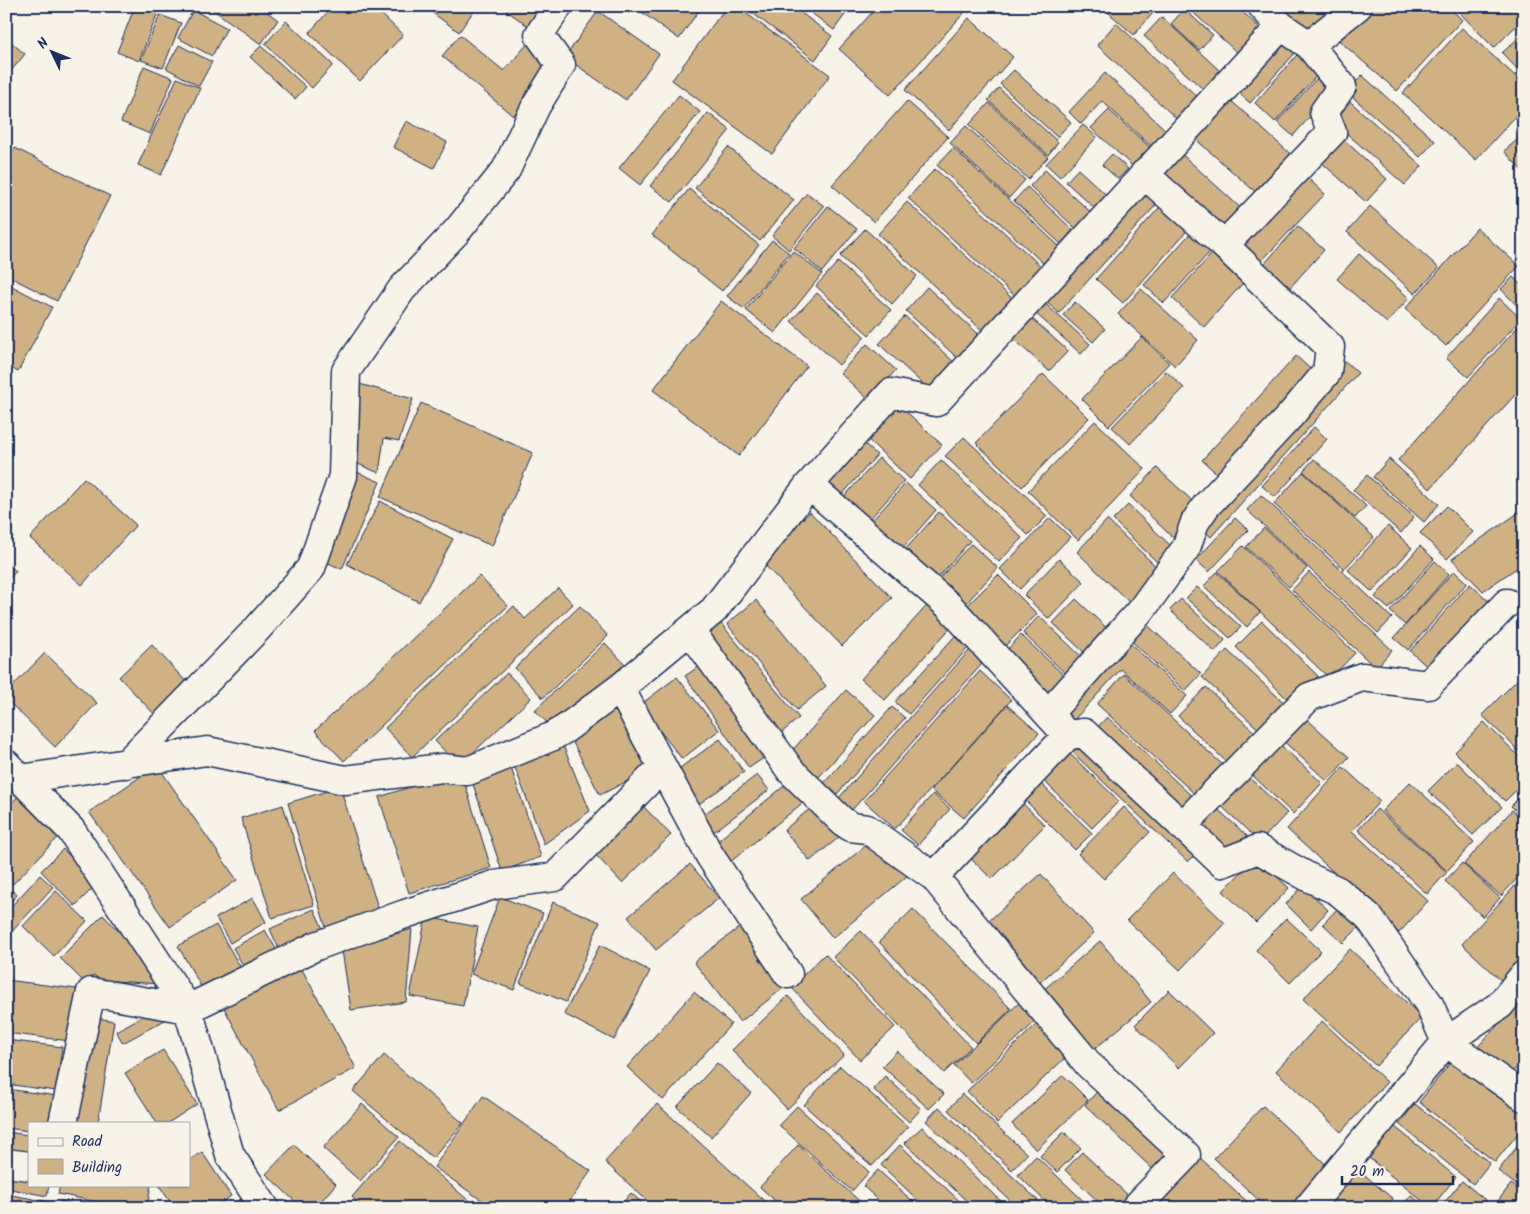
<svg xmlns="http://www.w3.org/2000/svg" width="1530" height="1214" viewBox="0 0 1530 1214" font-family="Kalam,sans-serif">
<rect width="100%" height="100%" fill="#f7f3e8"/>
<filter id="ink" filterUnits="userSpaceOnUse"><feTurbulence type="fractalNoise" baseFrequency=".02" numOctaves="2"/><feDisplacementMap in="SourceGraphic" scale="10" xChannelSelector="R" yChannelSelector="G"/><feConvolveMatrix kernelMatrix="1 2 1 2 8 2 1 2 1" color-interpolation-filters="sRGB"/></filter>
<g filter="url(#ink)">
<!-- building -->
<path fill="#d0b184" stroke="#1b2f5e" d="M 135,6 L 143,6 L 158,12 L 139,61 L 117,52 Z
M 259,6 L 278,20 L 261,44 L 209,7 Z
M 333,6 L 373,6 L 403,35 L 360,81 L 309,33 Z
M 423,6 L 477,6 L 459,32 Z
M 500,6 L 552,6 L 535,31 Z
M 633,6 L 702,6 L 679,39 Z
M 727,6 L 736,6 L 830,75 L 772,154 L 672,80 Z
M 743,6 L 792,6 L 832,36 L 815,60 Z
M 802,6 L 845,6 L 849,9 L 834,30 Z
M 878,6 L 956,6 L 964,13 L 890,95 L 839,49 Z
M 1101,6 L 1159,6 L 1134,35 Z
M 1186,6 L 1236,6 L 1266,33 L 1243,58 Z
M 1276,6 L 1328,6 L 1332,10 L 1308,36 Z
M 1373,6 L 1448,6 L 1462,20 L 1397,91 L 1335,37 Z
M 1453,6 L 1523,6 L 1524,18 L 1494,48 Z
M 1184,9 L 1213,35 L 1199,50 L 1171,24 Z
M 193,10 L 227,28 L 212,56 L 178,38 Z
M 598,11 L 659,54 L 626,100 L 565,57 Z
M 160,15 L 181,23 L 163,68 L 141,60 Z
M 1162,17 L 1220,71 L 1204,90 L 1144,36 Z
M 969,18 L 1013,57 L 949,130 L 905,90 Z
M 286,21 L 333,65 L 312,88 L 265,44 Z
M 1116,23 L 1200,99 L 1179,121 L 1097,45 Z
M 1462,28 L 1524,84 L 1524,107 L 1476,160 L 1403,93 Z
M 1524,33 L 1524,76 L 1502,53 Z
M 460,35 L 504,71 L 529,42 L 555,65 L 513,116 L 442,56 Z
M 1276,36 L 1295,53 L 1250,103 L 1231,86 Z
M 6,38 L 25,54 L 6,77 Z
M 179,45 L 212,62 L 199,86 L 166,68 Z
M 261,46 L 306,87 L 295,99 L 250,57 Z
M 1297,55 L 1318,74 L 1275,122 L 1255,103 Z
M 144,66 L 173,78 L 150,134 L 121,122 Z
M 1014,70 L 1071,122 L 1057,137 L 1000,84 Z
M 1105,73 L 1169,133 L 1154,149 L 1102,101 L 1081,124 L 1069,112 Z
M 1362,75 L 1435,141 L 1420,157 L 1347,92 Z
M 1319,76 L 1334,89 L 1293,136 L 1277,122 Z
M 177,78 L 200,88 L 161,175 L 138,165 Z
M 999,88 L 1058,142 L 1048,155 L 988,100 Z
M 679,95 L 700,112 L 640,185 L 619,168 Z
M 1345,97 L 1422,166 L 1405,185 L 1327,116 Z
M 1228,98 L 1295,158 L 1260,196 L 1193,137 Z
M 907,101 L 948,137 L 874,222 L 832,185 Z
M 989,103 L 1048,157 L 1028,179 L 969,125 Z
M 1109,110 L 1156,153 L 1139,172 L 1091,128 Z
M 708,113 L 730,130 L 672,202 L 650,186 Z
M 406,121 L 447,142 L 434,168 L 393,147 Z
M 1083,125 L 1097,137 L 1060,177 L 1046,164 Z
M 966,126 L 1025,180 L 1009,198 L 950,143 Z
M 1524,134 L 1524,173 L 1504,151 Z
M 1343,139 L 1387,179 L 1366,202 L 1322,163 Z
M 728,147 L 794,200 L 760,241 L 695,188 Z
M 15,148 L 110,196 L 57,301 L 6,275 L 6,165 Z
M 953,148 L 1060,247 L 1044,264 L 937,165 Z
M 1175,148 L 1244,211 L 1222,237 L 1151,174 Z
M 1112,154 L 1128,169 L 1118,179 L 1102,165 Z
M 935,169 L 1043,268 L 1016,297 L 908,198 Z
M 1078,169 L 1114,202 L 1102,215 L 1066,182 Z
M 1045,170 L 1098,219 L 1083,235 L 1030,186 Z
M 1300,171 L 1325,194 L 1254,269 L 1229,245 Z
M 1145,179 L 1164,196 L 1059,313 L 1039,296 Z
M 1027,187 L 1073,230 L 1061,244 L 1014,201 Z
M 689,189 L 759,245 L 722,291 L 652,235 Z
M 807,193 L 824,206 L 789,250 L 772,236 Z
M 1166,200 L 1193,224 L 1123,303 L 1096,279 Z
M 907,202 L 1015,301 L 985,333 L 878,234 Z
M 828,206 L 857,229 L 822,272 L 794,248 Z
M 1370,206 L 1439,268 L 1415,294 L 1347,232 Z
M 1197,226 L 1217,244 L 1164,303 L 1144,285 Z
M 1298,226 L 1324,250 L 1284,294 L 1258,271 Z
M 1477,228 L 1519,266 L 1446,346 L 1405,309 Z
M 865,229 L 917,276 L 892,304 L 840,256 Z
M 772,240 L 789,253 L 744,309 L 727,296 Z
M 1218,247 L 1250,275 L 1204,327 L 1172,298 Z
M 793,251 L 822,274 L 775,333 L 746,310 Z
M 1359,254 L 1409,298 L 1387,323 L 1337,279 Z
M 838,262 L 891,310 L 869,335 L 816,286 Z
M 1513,277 L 1524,288 L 1524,313 L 1501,289 Z
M 6,283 L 52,307 L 18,372 L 6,365 Z
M 927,287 L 986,341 L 964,364 L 906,311 Z
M 1141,289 L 1198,340 L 1175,366 L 1118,314 Z
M 817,293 L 865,337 L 839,365 L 791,321 Z
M 1499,298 L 1521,319 L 1468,377 L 1446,358 Z
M 721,301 L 807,366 L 739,456 L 653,390 Z
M 1042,301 L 1090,344 L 1081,354 L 1033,311 Z
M 1075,302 L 1105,329 L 1093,342 L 1063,315 Z
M 1028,315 L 1068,351 L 1049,371 L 1009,335 Z
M 905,316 L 960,368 L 935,395 L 879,344 Z
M 1524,320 L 1524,385 L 1430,489 L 1398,460 Z
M 1142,337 L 1169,363 L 1109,426 L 1082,399 Z
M 867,344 L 896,370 L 869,400 L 840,373 Z
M 1296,356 L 1318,376 L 1225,481 L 1202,460 Z
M 1345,361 L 1358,373 L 1211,537 L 1197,525 Z
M 1166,371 L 1184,388 L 1130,444 L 1112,427 Z
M 1043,374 L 1089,418 L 1022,487 L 976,443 Z
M 356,383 L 413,399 L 399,441 L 384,438 L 379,473 L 358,464 Z
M 894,400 L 942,445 L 910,479 L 862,434 Z
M 421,403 L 533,453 L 492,546 L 380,497 Z
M 1095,421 L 1145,469 L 1078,540 L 1028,491 Z
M 1314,427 L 1327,439 L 1275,497 L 1262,486 Z
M 964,437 L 1047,516 L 1028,535 L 945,456 Z
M 858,438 L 877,455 L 840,497 L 821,478 Z
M 879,458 L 904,481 L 867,522 L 842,499 Z
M 1314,459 L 1366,506 L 1355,518 L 1303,471 Z
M 1389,459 L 1439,504 L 1424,522 L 1373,477 Z
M 941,460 L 1022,538 L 999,562 L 918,485 Z
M 1157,468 L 1200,508 L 1172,537 L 1130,496 Z
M 357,472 L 380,482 L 342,569 L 317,558 Z
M 1303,472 L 1374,537 L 1344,569 L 1274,504 Z
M 1367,475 L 1414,517 L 1401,533 L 1353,490 Z
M 84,478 L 136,525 L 82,585 L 30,538 Z
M 906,483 L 936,510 L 901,550 L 870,523 Z
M 1261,495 L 1392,618 L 1378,633 L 1247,510 Z
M 380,501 L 453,539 L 419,602 L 347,564 Z
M 1128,505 L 1172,547 L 1157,562 L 1113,520 Z
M 1447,506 L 1473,532 L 1447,559 L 1420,533 Z
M 1524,509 L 1524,563 L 1483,591 L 1452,559 Z
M 810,512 L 892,598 L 842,646 L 760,560 Z
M 939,512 L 970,541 L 935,581 L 903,552 Z
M 1050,518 L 1070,537 L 1020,589 L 1000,569 Z
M 1235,518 L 1248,530 L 1209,572 L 1196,560 Z
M 1107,520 L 1163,573 L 1132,605 L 1077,552 Z
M 1388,526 L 1412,548 L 1372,592 L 1348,570 Z
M 1264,528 L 1307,568 L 1289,587 L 1246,547 Z
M 971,544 L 998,568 L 962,608 L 935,583 Z
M 1243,546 L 1355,653 L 1330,679 L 1218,571 Z
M 1420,546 L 1434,559 L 1389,609 L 1375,597 Z
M 1059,559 L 1084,582 L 1049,619 L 1024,595 Z
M 1435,561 L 1449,574 L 1405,625 L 1390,611 Z
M 6,563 L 16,571 L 6,583 Z
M 1454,571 L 1467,583 L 1408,650 L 1394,638 Z
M 1217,572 L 1260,612 L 1247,627 L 1204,586 Z
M 1309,572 L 1392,650 L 1376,668 L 1292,590 Z
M 998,575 L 1037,614 L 1001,650 L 962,611 Z
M 479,576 L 508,606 L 344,761 L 315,731 Z
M 1470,584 L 1492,604 L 1432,671 L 1410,651 Z
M 1197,587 L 1241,627 L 1230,638 L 1186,598 Z
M 558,588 L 573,604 L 412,757 L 385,728 L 514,606 L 525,619 Z
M 1076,599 L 1113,634 L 1090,658 L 1053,623 Z
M 1181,599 L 1225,640 L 1215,652 L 1170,610 Z
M 756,600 L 826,686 L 797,710 L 727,624 Z
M 931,601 L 955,623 L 885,700 L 861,679 Z
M 580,606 L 608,636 L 543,698 L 515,668 Z
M 1039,616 L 1088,663 L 1072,680 L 1023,633 Z
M 1142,620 L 1201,674 L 1185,691 L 1126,636 Z
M 719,621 L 799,718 L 780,734 L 699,637 Z
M 1262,621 L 1318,676 L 1291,703 L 1236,647 Z
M 1021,635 L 1070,681 L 1054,698 L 1006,651 Z
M 955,636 L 968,648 L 909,714 L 895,702 Z
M 1122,636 L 1187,696 L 1170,714 L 1121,669 L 1074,720 L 1058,706 Z
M 605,643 L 625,664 L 555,731 L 535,710 Z
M 976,643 L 990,655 L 851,811 L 838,799 Z
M 152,645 L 191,687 L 158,718 L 119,677 Z
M 1227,650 L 1290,708 L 1265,735 L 1202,677 Z
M 45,653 L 97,703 L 55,747 L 6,699 L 6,693 Z
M 707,661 L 771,753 L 749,768 L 685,676 Z
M 980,671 L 1011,700 L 895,829 L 864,801 Z
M 507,673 L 531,698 L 459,766 L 435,741 Z
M 1524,673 L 1524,756 L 1482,715 Z
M 1124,674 L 1225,767 L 1198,797 L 1097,704 Z
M 677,677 L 719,730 L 682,759 L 640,705 Z
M 1206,687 L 1261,738 L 1233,768 L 1178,716 Z
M 846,690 L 875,715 L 818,778 L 790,753 Z
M 621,705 L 653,768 L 600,795 L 568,733 Z
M 1007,705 L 1039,733 L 964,818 L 931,790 Z
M 892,707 L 905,718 L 837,794 L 824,783 Z
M 1300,713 L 1349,757 L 1327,781 L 1278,736 Z
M 1107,717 L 1198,802 L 1185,816 L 1094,731 Z
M 1484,722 L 1524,761 L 1524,783 L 1505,801 L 1455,752 Z
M 1085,737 L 1202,848 L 1188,862 L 1071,751 Z
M 560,738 L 590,811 L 544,844 L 514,765 Z
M 720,739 L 744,772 L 696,806 L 673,773 Z
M 1274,739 L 1322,783 L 1293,814 L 1246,769 Z
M 1070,754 L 1119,801 L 1092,828 L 1044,781 Z
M 1457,762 L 1502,807 L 1473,835 L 1428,791 Z
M 157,765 L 237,880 L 170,927 L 89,812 Z
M 1343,767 L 1380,801 L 1352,831 L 1428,901 L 1399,933 L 1287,829 Z
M 511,768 L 541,857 L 502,871 L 472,781 Z
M 461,771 L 491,868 L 409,893 L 379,797 Z
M 6,772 L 22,786 L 7,803 L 6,802 Z
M 1243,772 L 1287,813 L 1260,842 L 1216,801 Z
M 757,775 L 769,790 L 711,834 L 699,818 Z
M 790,781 L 806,800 L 729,863 L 714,844 Z
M 1410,782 L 1474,842 L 1447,871 L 1382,811 Z
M 1041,784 L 1092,833 L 1075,850 L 1025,800 Z
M 340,787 L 380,914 L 327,931 L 288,803 Z
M 24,790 L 66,829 L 13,884 L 6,878 L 6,809 Z
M 1524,793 L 1524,818 L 1511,806 Z
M 933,794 L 950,809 L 918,845 L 901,830 Z
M 1020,801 L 1045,825 L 992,879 L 968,856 Z
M 1210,802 L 1247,836 L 1227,859 L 1190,825 Z
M 817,803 L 843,834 L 810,861 L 784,830 Z
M 283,805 L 314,905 L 272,918 L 241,818 Z
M 643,806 L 671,835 L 622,883 L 594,853 Z
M 1124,807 L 1150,832 L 1104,879 L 1078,854 Z
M 1377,809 L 1447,872 L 1427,894 L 1358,830 Z
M 1512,810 L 1524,820 L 1524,871 L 1501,896 L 1464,864 Z
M 875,838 L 907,876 L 833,938 L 801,899 Z
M 63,849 L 97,884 L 75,906 L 41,871 Z
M 1256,857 L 1289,888 L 1256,923 L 1223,891 Z
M 1462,863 L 1500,898 L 1483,917 L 1445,881 Z
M 690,864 L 719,898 L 656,950 L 628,917 Z
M 1173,873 L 1225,923 L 1180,970 L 1127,920 Z
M 1041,874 L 1094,933 L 1036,986 L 983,926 Z
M 40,875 L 53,887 L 6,938 L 6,912 Z
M 1524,876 L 1524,960 L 1504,983 L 1462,944 Z
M 6,885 L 17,895 L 6,907 Z
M 1303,886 L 1328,910 L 1311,929 L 1286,904 Z
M 56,891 L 87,921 L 54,956 L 23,926 Z
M 500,897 L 543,913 L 514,990 L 471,974 Z
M 253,898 L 266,922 L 230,943 L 216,918 Z
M 553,902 L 600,922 L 566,1002 L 520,983 Z
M 1339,907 L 1359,927 L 1343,943 L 1323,924 Z
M 314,909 L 324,931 L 280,951 L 270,929 Z
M 913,909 L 1011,1009 L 976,1043 L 879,942 Z
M 103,915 L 133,946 L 160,984 L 99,980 L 94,975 L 85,983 L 60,958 Z
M 426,917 L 478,927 L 463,1006 L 410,996 Z
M 1286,918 L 1321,951 L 1290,983 L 1256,950 Z
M 745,923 L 791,982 L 740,1022 L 694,962 Z
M 216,925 L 245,975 L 207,997 L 178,946 Z
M 412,929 L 406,1002 L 351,1010 L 342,950 Z
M 265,930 L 279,954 L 247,972 L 233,948 Z
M 861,931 L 971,1047 L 944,1073 L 833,957 Z
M 1100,941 L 1151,1002 L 1091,1052 L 1041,992 Z
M 600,945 L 650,971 L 614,1040 L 564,1014 Z
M 1350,949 L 1422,1017 L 1376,1066 L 1303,999 Z
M 825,954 L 895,1027 L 860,1060 L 791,987 Z
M 299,964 L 356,1068 L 279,1110 L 223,1006 Z
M 6,980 L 77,989 L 70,1041 L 6,1033 Z
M 1169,990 L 1213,1033 L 1179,1068 L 1135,1025 Z
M 694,992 L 731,1024 L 663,1100 L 627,1067 Z
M 788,996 L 844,1055 L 787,1109 L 732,1050 Z
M 1524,996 L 1524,1060 L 1506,1079 L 1474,1051 Z
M 1023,999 L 1040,1017 L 971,1083 L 954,1065 Z
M 158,1008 L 165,1020 L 123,1043 L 116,1031 Z
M 86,1016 L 114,1021 L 98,1123 L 70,1123 Z
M 1040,1021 L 1070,1053 L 997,1123 L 967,1091 Z
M 1322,1021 L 1387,1082 L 1341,1132 L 1276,1071 Z
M 6,1040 L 62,1047 L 56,1091 L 6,1084 Z
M 163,1050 L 197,1104 L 168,1123 L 157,1123 L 125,1073 Z
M 897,1051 L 944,1094 L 929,1109 L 882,1066 Z
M 384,1055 L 463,1123 L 433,1158 L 353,1091 Z
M 1455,1057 L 1524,1112 L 1524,1126 L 1495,1162 L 1419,1102 Z
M 717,1063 L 751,1093 L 711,1137 L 677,1107 Z
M 840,1066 L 908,1127 L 872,1166 L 804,1105 Z
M 1063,1075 L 1088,1100 L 1036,1150 L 1012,1124 Z
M 885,1076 L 921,1109 L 909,1122 L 873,1089 Z
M 1105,1083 L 1180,1154 L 1160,1176 L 1085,1105 Z
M 6,1089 L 58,1096 L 55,1123 L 29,1123 L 29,1131 L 6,1128 Z
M 962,1094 L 1027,1154 L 1012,1170 L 948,1110 Z
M 483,1096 L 591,1171 L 565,1208 L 493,1208 L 434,1167 Z
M 362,1104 L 399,1137 L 360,1181 L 323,1148 Z
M 657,1104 L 772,1208 L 655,1208 L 605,1162 Z
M 1415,1104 L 1490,1163 L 1473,1184 L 1399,1124 Z
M 797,1106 L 869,1172 L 852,1191 L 779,1125 Z
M 1263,1106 L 1332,1170 L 1296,1208 L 1267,1208 L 1214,1158 Z
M 939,1107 L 1046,1208 L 1018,1208 L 926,1121 Z
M 1394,1126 L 1456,1177 L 1431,1208 L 1369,1158 Z
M 922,1127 L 1008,1208 L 974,1208 L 905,1143 Z
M 6,1132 L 29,1135 L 29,1160 L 6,1158 Z
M 1064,1132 L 1081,1148 L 1057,1172 L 1040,1156 Z
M 400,1141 L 477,1208 L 364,1208 L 352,1197 Z
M 294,1145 L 336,1184 L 315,1208 L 302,1208 L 266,1174 Z
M 798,1145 L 867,1208 L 783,1208 L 760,1187 Z
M 900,1145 L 967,1208 L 926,1208 L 881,1165 Z
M 1516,1148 L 1524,1154 L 1524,1191 L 1498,1171 Z
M 202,1152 L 231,1196 L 214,1208 L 174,1208 L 159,1185 L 189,1185 L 189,1160 Z
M 1082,1152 L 1132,1199 L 1124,1208 L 1105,1208 L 1065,1170 Z
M 1196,1154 L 1254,1208 L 1146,1208 Z
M 1036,1156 L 1091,1208 L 1052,1208 L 1018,1175 Z
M 1354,1166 L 1393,1199 L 1386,1208 L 1336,1208 L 1327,1200 Z
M 878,1170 L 920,1208 L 887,1208 L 863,1186 Z
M 6,1171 L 29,1175 L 29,1185 L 49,1185 L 47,1196 L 6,1188 Z
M 1462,1181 L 1495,1208 L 1440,1208 Z
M 1511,1184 L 1524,1193 L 1524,1208 L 1497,1208 L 1494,1206 Z
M 60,1185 L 151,1185 L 147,1208 L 126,1208 L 58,1194 Z
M 631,1193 L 648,1208 L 618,1208 Z
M 6,1194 L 55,1203 L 54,1208 L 6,1208 Z
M 1411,1195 L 1426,1208 L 1401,1208 Z
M 240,1199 L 249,1208 L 232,1208 Z
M 60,1201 L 92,1208 L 59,1208 Z"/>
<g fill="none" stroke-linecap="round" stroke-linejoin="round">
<defs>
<path id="street" d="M 1262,6 L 1281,26
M 1309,45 L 1358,6
M 809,485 L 948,605 L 1060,727
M 690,630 L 791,771 L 842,821 L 851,827 L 867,829 L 934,877 L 1068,735 L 1084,733 L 1222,863 L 1258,849 L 1308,877 L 1338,891 L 1368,916 L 1429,1004 L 1446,1042 L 1524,1097
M 620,688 L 710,856 L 788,974
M 1048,714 L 1142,609 L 1186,548 L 1195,522 L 1206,506 L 1290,416 L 1327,372 L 1330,347 L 1224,245 L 1144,174
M 6,764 L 71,830 L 188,1009 L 230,1155 L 265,1208
M 126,764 L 258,628 L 311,568 L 343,476 L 346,371 L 402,289 L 457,231 L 506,170 L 536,106 L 561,65 L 539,35 L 558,6
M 21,779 L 207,751 L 345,780 L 442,768 L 468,771 L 551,737 L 565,729 L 620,688 L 714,610 L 809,485 L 891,393 L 936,402 L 1281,26 L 1309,45 L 1342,86 L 1324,112 L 1332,132 L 1224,245
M 1182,826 L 1309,697 L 1362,677 L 1428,685 L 1507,603
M 934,877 L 1089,1065 L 1186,1155 L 1135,1208
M 63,1123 L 91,992 L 188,1009 L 316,946 L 405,914 L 494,885 L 555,877 L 662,767
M 6,1163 L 29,1166
M 1308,1208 L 1446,1042 L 1500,1005 L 1524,975"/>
</defs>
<!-- street casing -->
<use href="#street" stroke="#1b2f5e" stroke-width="31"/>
<!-- street -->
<use href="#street" stroke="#f7f3e8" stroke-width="28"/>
</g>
</g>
<!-- margin -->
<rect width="1530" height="1214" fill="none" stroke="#f7f3e8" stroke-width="25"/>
<rect x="12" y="12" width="1505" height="1189" fill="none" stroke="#1b2f5e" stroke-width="2" filter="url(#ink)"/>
<!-- legend -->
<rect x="28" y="1122" width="162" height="65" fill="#f7f3e8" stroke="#9fa5b1"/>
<rect x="38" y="1138" width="25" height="8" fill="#f7f3e8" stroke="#9fa5b1"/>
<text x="72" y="1146" font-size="15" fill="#1b2f5e">Road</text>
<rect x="38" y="1159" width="25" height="15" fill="#d0b184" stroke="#9fa5b1"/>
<text x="72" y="1172" font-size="15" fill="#1b2f5e">Building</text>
<!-- north arrow -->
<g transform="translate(52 52) rotate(313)" stroke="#f7f3e8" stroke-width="4" paint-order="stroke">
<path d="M0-4L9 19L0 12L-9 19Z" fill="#1b2f5e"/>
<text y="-8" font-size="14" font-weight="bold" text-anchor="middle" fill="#1b2f5e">N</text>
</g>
<!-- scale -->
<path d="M1342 1176v8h111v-8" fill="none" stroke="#1b2f5e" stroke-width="2.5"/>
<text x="1350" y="1176" font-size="15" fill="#1b2f5e" stroke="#f7f3e8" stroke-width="4" paint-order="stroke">20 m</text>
</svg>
